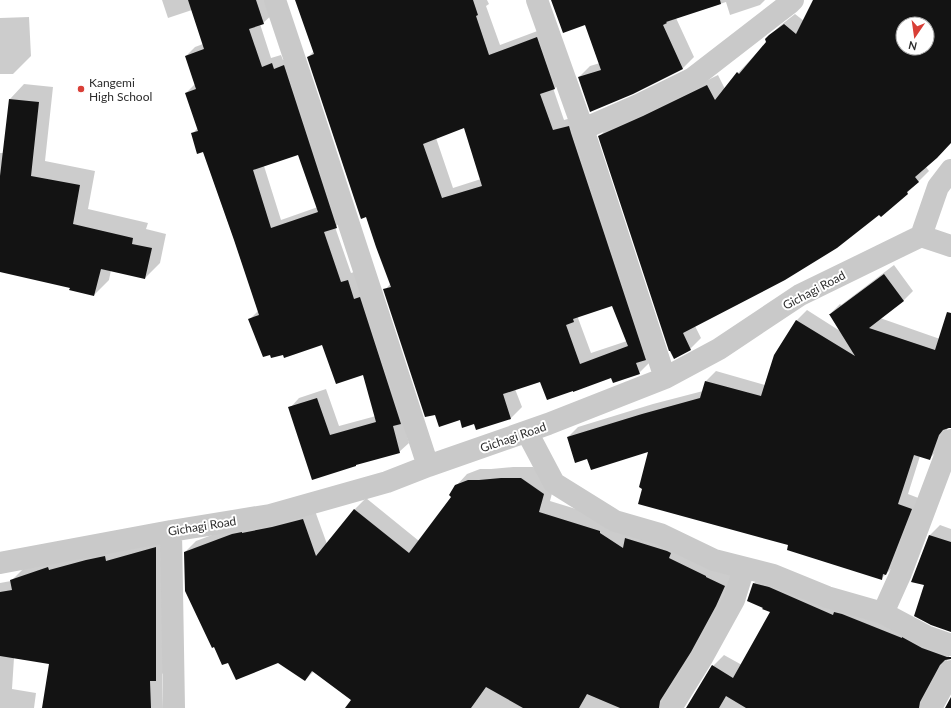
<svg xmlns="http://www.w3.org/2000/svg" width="951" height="708" viewBox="0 0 951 708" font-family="Lato,sans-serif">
<rect width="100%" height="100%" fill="#fff"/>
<!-- shadow -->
<path fill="#0003" fill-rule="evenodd" d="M 162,0 L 268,0 L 273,14 L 263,23 L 260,24 L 271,58 L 281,55 L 283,60 L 293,56 L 346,217 L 335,227 L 351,273 L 357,271 L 403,420 L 409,443 L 399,452 L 358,463 L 290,408 L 299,398 L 326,389 L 339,426 L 376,416 L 364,374 L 323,343 L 249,320 L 259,310 L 203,151 L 192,134 L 198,128 L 186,93 L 195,84 L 186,56 L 195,47 L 203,44 L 192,10 L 168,18 ZM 299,154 L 318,207 L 281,220 L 264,166 Z
M 296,0 L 487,0 L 489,4 L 486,6 L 500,45 L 548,27 L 566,77 L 555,88 L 553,88 L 564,120 L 579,116 L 650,362 L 639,373 L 612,377 L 540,381 L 515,389 L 522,407 L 511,418 L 475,423 L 460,419 L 385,290 L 391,283 L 308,57 L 314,51 ZM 465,127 L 481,179 L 453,188 L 436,138 ZM 613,305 L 627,341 L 591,353 L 578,318 L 579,316 Z
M 553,0 L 765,0 L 760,5 L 730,15 L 726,2 L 676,18 L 694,57 L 683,68 L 632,93 L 579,77 L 590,66 L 600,63 L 585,24 Z
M 814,0 L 951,0 L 951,142 L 926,167 L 929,171 L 907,193 L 879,214 L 695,326 L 701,338 L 690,349 L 675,358 L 600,136 L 610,125 L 655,106 L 718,75 L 725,89 L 738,73 L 767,42 L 769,36 L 781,25 L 795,14 L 804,21 ZM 903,24 L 927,24 L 927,48 L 903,48 Z
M 29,17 L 31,56 L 13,74 L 0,74 L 0,18 Z
M 24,84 L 53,87 L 45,161 L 95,171 L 88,209 L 148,223 L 146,229 L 166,234 L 160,263 L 145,278 L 111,270 L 109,280 L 94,295 L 71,287 L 0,271 L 0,153 L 4,153 L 10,99 Z
M 894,265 L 913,291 L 903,301 L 880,318 L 940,339 L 951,321 L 951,427 L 948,427 L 940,448 L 930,458 L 920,456 L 908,494 L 921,499 L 896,564 L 881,579 L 790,544 L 649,451 L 588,458 L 568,437 L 578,427 L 653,404 L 703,391 L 706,381 L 716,371 L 765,385 L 775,355 L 797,320 L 807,310 L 840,331 L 830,314 L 840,304 L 841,305 Z
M 513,467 L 533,467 L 555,482 L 550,501 L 638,528 L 736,575 L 677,708 L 347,708 L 353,699 L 314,671 L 305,680 L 185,552 L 196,541 L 244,523 L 314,508 L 327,544 L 355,509 L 366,498 L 419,541 L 452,497 L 456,486 L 467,474 L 480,469 L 491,469 Z
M 940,525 L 951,529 L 951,617 L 925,585 L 930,535 Z
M 168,536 L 168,669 L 162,674 L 163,708 L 52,708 L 50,663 L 14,658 L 12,689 L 36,693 L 34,708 L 0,708 L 0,583 L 11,581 L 23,569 Z
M 765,572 L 951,653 L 931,690 L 937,708 L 687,708 L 713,666 L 724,655 L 742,665 L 771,612 L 754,583 Z"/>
<!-- building -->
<path fill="#131313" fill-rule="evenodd" d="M 188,0 L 256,0 L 264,24 L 249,29 L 262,67 L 272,63 L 274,69 L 284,65 L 337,228 L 324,232 L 341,282 L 348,280 L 354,299 L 360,297 L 401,424 L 393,426 L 400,453 L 356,465 L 356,466 L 312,480 L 288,407 L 317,398 L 330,435 L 376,422 L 363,375 L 336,384 L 322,345 L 284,358 L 283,355 L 271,358 L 270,355 L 263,357 L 248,319 L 259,315 L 234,240 L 203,152 L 197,154 L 191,133 L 198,131 L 185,93 L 196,89 L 185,56 L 204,49 ZM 298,155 L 318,212 L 271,228 L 253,170 Z
M 295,0 L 473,0 L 478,15 L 476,16 L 489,55 L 537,37 L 555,89 L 540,94 L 553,130 L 569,126 L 571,133 L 646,360 L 636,363 L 640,374 L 613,383 L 611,378 L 573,392 L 573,391 L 547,400 L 540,382 L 503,394 L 511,419 L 476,430 L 474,424 L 462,428 L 460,420 L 439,427 L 435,415 L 425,417 L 383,289 L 391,287 L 376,247 L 366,217 L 361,219 L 307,57 L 314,54 ZM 464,128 L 482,186 L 442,198 L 423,144 ZM 612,306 L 628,346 L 580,364 L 566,325 L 574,322 L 573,319 Z
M 551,0 L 720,0 L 721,4 L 666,22 L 667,23 L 663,25 L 683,69 L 633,94 L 590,112 L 578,77 L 601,70 L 585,25 L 563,33 Z
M 813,0 L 951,0 L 951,143 L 937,158 L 915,177 L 919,182 L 907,192 L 908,194 L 881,217 L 879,215 L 837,248 L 785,280 L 683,333 L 691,350 L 674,359 L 670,351 L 669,351 L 598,136 L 643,116 L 707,85 L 715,100 L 737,72 L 739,74 L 766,42 L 765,39 L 769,35 L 784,24 L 796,34 ZM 903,24 L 927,24 L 927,48 L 903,48 Z
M 9,99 L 39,102 L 31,176 L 80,185 L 73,224 L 133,238 L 132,244 L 152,248 L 145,279 L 101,269 L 94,296 L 69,290 L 70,288 L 0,272 L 0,176 Z
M 884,274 L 904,301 L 869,328 L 935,350 L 947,312 L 951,313 L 951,428 L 949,428 L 943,430 L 939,435 L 930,460 L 914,455 L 898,504 L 912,509 L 889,568 L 886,575 L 883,574 L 882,580 L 787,550 L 788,545 L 638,504 L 642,489 L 639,487 L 648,452 L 591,470 L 587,459 L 575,463 L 567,437 L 642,414 L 700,398 L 705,381 L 761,396 L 774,355 L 796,320 L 855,356 L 829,314 L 830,314 Z
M 501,478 L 521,478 L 544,494 L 539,512 L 600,531 L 600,533 L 623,548 L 625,538 L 667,551 L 671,553 L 669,558 L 706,576 L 706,577 L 725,586 L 716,606 L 691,652 L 660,701 L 659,708 L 620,708 L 587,694 L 579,708 L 523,708 L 486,687 L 471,708 L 345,708 L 351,700 L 312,671 L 305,681 L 278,663 L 236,680 L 228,663 L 222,665 L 214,647 L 212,648 L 185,591 L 184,552 L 232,534 L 242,532 L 242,533 L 272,527 L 303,519 L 316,556 L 354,509 L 409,553 L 451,497 L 449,495 L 455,485 L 468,480 L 479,480 Z
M 929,535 L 951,542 L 951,632 L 931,625 L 914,616 L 924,585 L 911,582 Z
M 156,547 L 156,681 L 150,681 L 151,708 L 42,708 L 49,664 L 0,656 L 0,592 L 12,590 L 10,580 L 48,567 L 49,570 L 86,560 L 105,556 L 106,561 Z
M 753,583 L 769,587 L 833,615 L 834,612 L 842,614 L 902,638 L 902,637 L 922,648 L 947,657 L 951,657 L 951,659 L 945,660 L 940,665 L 920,702 L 919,708 L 746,708 L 726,696 L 719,708 L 686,708 L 712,665 L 733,678 L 770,612 L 762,609 L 763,608 L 747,601 Z
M 951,697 L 951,708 L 945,708 Z"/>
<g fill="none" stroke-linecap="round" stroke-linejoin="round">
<!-- minor -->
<path stroke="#c9c9c9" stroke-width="22" d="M 275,0 L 309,102 L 428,466
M 537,0 L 583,129 L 665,378
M 583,129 L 638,105 L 693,78 L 790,3 L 793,0
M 921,236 L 951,246
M 527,432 L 554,483 L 615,521 L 660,534 L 714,560 L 773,575 L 827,597 L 883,613 L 926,636 L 951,645
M 171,531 L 174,708
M 0,563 L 171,531 L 270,515 L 387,482 L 428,466 L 548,424 L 665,378 L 719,349 L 800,295 L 921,236 L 938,187 L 951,170
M 883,613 L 901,573 L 951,440
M 671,708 L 702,658 L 734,600 L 744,568
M 931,708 L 951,671"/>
</g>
<!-- markers -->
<circle fill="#d93f37" stroke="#fff" stroke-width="1.5" cx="81" cy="89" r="4"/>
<g text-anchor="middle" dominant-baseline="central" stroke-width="4" stroke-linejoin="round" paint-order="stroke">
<!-- poi labels -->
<g font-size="12" fill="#2c2c2c" stroke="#fff" text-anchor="start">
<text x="89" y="82">Kangemi<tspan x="89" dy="14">High School</tspan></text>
</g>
<!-- street labels -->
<g font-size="12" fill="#2c2c2c" stroke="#fff">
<text transform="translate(814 290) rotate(-28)">Gichagi Road</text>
<text transform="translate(513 437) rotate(-19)">Gichagi Road</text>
<text transform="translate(202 526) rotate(-9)">Gichagi Road</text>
</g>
</g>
<!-- north arrow -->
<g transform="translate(915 36) rotate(193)"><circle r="19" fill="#ffffff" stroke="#ababab"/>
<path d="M0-3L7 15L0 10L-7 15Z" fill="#d93f37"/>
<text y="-6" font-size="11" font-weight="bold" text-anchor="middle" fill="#2c2c2c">N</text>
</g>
</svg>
